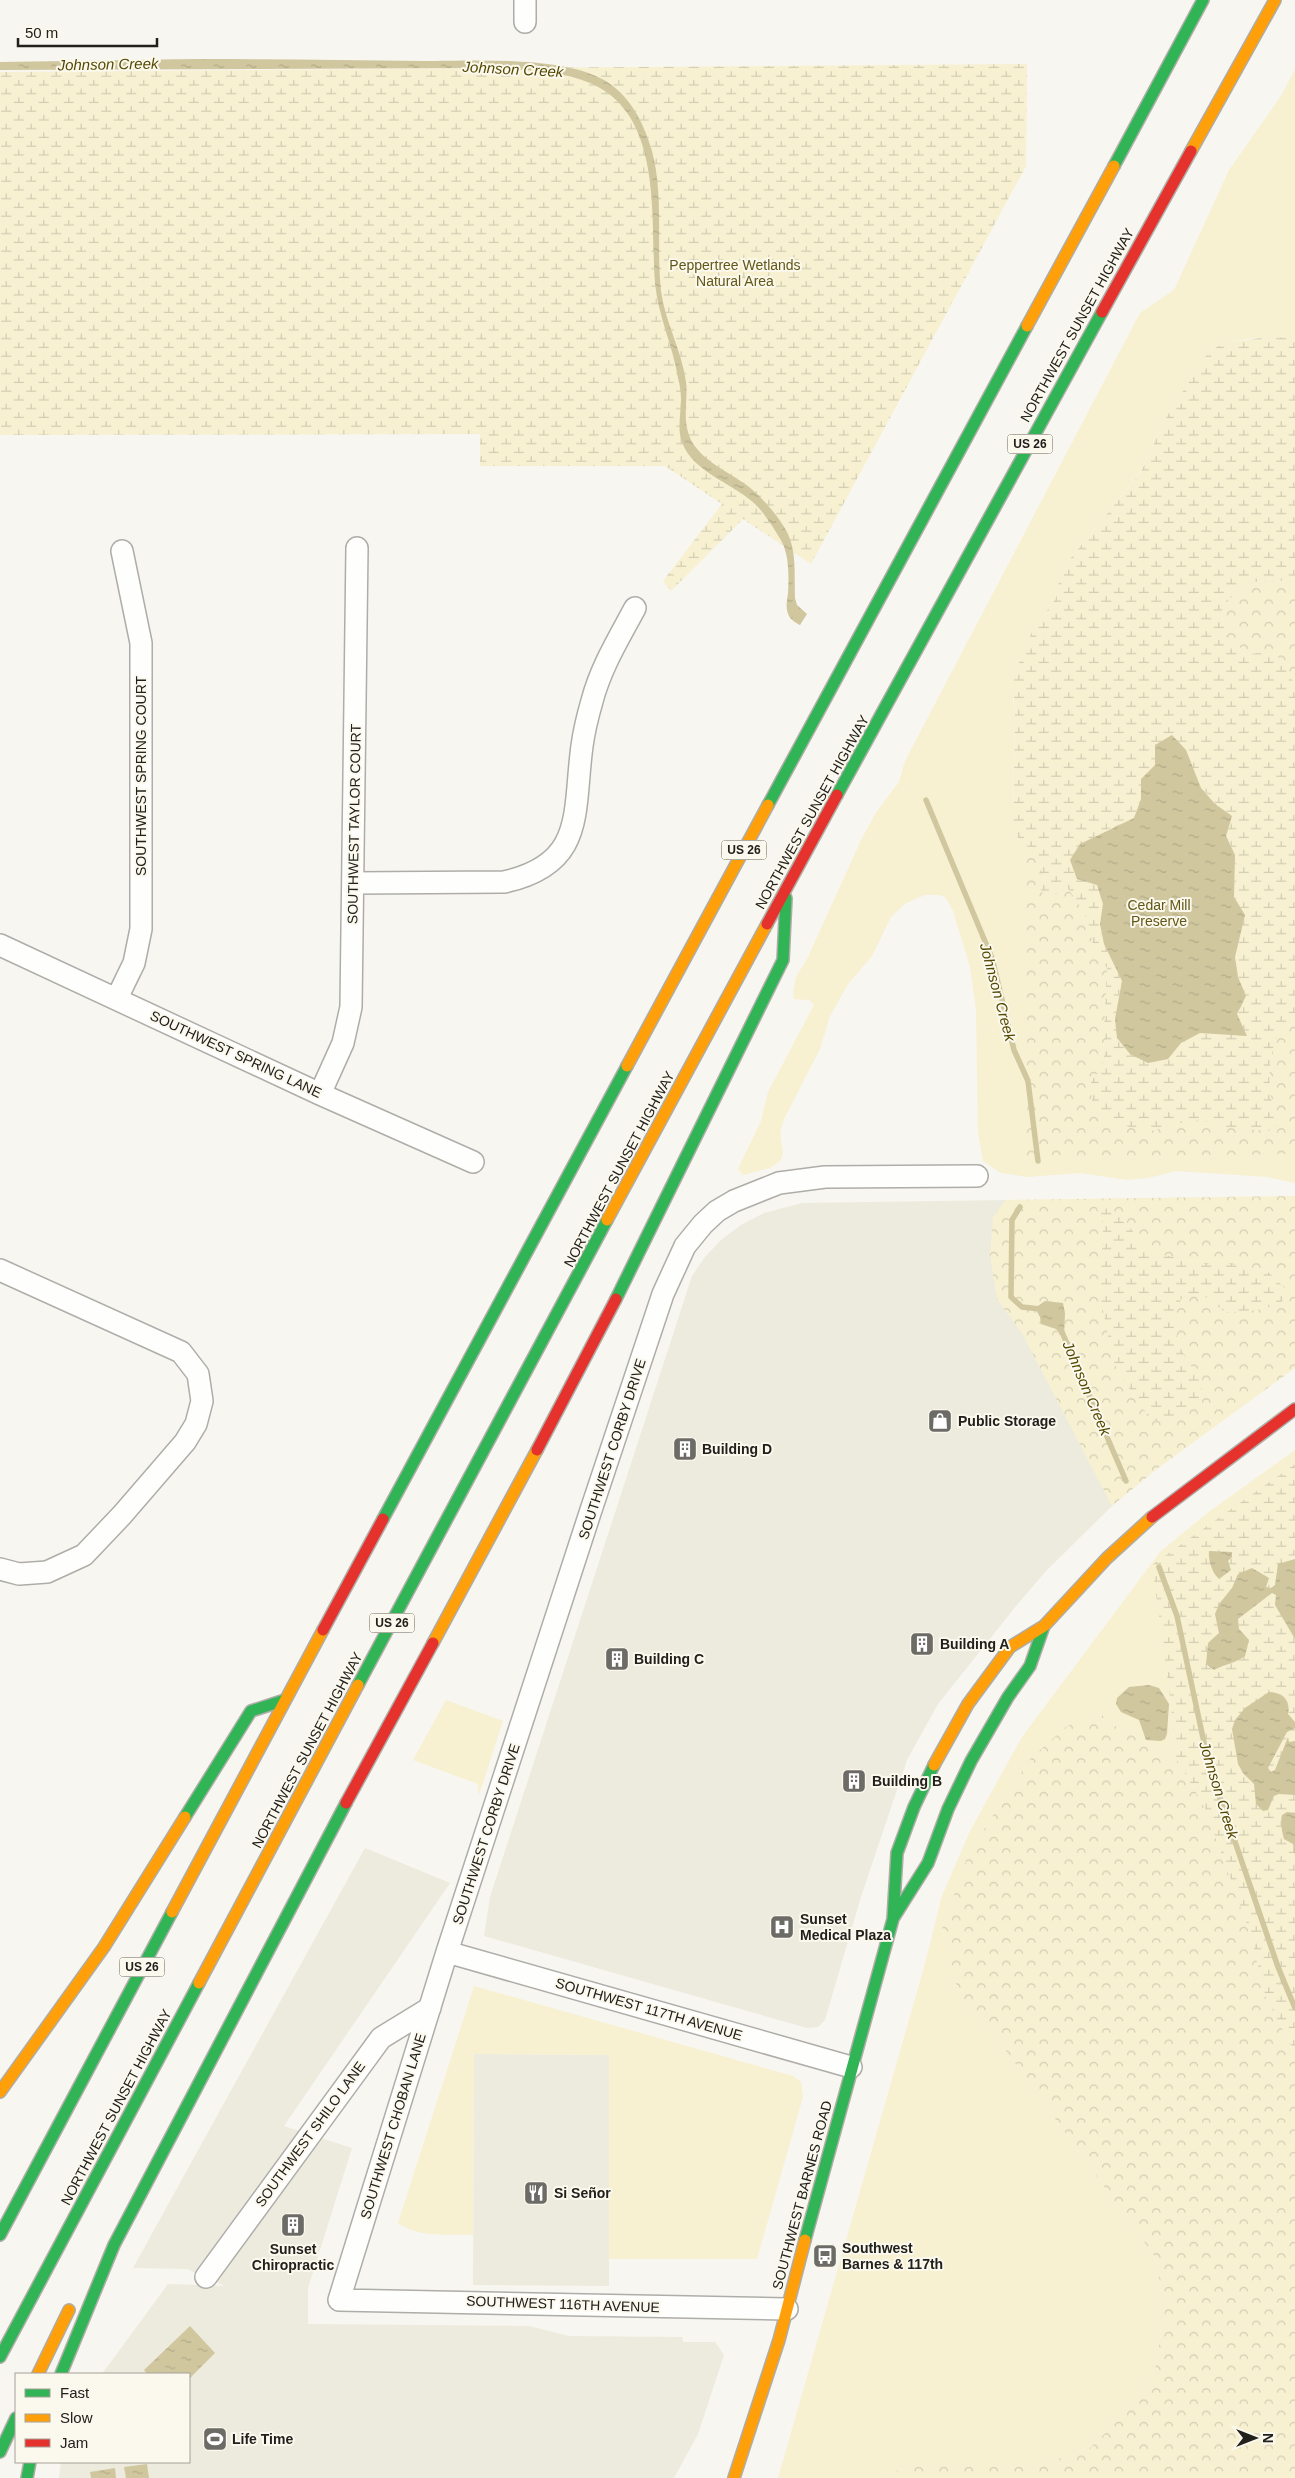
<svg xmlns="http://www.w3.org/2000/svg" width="1295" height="2478" viewBox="0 0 1295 2478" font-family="Arial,sans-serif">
<defs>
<pattern id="forest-crowns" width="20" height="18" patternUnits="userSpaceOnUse" patternTransform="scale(1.25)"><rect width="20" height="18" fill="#f7f0d1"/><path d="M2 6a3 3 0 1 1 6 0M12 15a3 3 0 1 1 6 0" fill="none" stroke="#d3ceb3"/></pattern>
<pattern id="wetland-marsh" width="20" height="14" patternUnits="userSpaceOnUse" patternTransform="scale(1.25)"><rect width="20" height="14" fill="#f7f0d1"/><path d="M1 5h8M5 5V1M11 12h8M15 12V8" fill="none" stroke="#d3ceb3"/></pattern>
<pattern id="water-ripples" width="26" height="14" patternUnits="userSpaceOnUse" patternTransform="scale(1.25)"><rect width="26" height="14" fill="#d0c79f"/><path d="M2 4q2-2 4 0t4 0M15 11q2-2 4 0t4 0" fill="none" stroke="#b2ab88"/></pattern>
</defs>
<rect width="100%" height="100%" fill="#f8f6f0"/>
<!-- built -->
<path fill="#edebde" d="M 1006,1200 L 1112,1506 L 1046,1571 L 1016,1606 L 938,1704 L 907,1760 L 860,1900 L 825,2020 L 818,2027 L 807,2028 L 484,1936 L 490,1897 L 692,1276 L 705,1257 L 721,1240 L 741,1225 L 764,1213 L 802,1203 Z
M 365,1848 L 450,1883 L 284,2126 L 352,2148 L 308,2288 L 308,2324 L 529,2326 L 569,2336 L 682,2337 L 683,2342 L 715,2342 L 724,2355 L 698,2434 L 674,2478 L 59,2478 L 61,2462 L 189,2462 L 189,2374 L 102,2374 L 168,2284 L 225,2286 L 187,2269 L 133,2268 Z
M 474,2054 L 610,2055 L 609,2286 L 473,2285 Z"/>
<!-- green -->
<path fill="#f7f0d1" d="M 1295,69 L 1295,338 L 1252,338 L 1225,343 L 1211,350 L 1202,361 L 1164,421 L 1141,471 L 1070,559 L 1058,584 L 1056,598 L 1032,632 L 1015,672 L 1013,701 L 1015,715 L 1013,801 L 1033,849 L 1295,1016 L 1295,1183 L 1267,1177 L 1177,1171 L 1148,1178 L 1127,1180 L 1080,1173 L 1027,1177 L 1001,1173 L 983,1161 L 978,1132 L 976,1010 L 970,967 L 953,911 L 946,898 L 940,895 L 925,895 L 906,903 L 891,917 L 872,956 L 848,984 L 830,1016 L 820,1049 L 784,1119 L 780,1132 L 783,1153 L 781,1160 L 770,1168 L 743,1175 L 738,1169 L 761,1121 L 768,1092 L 814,1005 L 809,1000 L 794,999 L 793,992 L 796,977 L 808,957 L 862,838 L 877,811 L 899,782 L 905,761 L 1140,313 L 1174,290 L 1229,170 L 1281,96 Z
M 1295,1450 L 1295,1464 L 1248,1498 L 1171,1704 L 1176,1758 L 1113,1725 L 1101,1714 L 1030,1759 L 969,1852 L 942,1929 L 959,1995 L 999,2041 L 1155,2257 L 1165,2309 L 1155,2371 L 1129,2410 L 1090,2448 L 1034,2467 L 908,2467 L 875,2478 L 778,2478 L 925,1964 L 942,1896 L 970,1831 L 1022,1737 L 1160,1552 L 1206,1514 Z
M 446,1700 L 503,1721 L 479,1795 L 478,1784 L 413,1760 Z
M 474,1986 L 793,2076 L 801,2082 L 803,2097 L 757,2259 L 609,2259 L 609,2055 L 474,2054 L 473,2235 C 450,2234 418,2238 398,2223 Z"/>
<!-- forest -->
<path fill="url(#forest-crowns)" d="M 1295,581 L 1295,1154 L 1024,1158 L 1023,672 L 1224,623 L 1221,612 C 1243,576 1256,581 1295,581 Z
M 1295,1196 L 1295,1368 L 1157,1469 L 1112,1506 L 1023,1335 L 997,1299 L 990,1256 L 993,1217 L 1006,1200 Z
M 1101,1714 L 1113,1725 L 1176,1758 L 1205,1808 L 1250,1933 L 1266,1998 L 1295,2053 L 1295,2478 L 875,2478 L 908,2467 L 1034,2467 L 1090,2448 L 1129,2410 L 1155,2371 L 1165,2309 L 1155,2257 L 999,2041 L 959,1995 L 942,1929 L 969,1852 L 1030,1759 L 1067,1726 Z"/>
<!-- wetland -->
<path fill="url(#wetland-marsh)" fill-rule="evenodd" d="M 1027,64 L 1026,166 L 811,564 L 743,519 L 671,591 L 663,581 L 722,504 L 665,466 L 480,466 L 480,434 L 0,435 L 0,72 Z
M 1267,337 L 1295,338 L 1295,581 C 1256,581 1243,576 1221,612 L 1228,640 L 1251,654 L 1270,651 L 1282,660 L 1295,685 L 1295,1016 C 1263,1037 1266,1093 1278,1125 L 1270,1131 L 1230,1128 L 1200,1120 L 1181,1123 L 1152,1131 L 1132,1128 L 1103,1117 L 1096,1111 L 1092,1101 L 1091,1081 L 1101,1069 L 1106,1049 L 1104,1030 L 1107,968 L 1095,951 L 1085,914 L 1063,881 L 1058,893 L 1046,901 L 1040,887 L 1042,860 C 1031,846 1021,845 1013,830 L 1015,715 L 1013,686 L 1015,672 L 1032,632 L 1056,598 L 1058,584 L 1070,559 L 1141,472 L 1164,421 L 1202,361 L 1211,350 L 1225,343 ZM 1155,745 L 1186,750 C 1196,781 1204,797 1232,816 L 1226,836 L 1235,855 L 1234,897 L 1245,915 L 1235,957 L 1238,977 L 1246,997 L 1237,1014 L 1246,1036 C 1209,1032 1194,1026 1168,1059 L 1115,1019 L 1122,981 L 1104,944 L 1100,924 L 1103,904 L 1097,885 L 1097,834 L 1134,818 L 1141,799 L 1141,779 L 1155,765 Z
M 1104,1205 L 1122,1216 L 1147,1252 L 1174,1257 L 1194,1264 L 1230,1264 L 1266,1270 L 1287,1290 L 1287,1298 C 1269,1311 1247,1312 1225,1312 C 1209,1301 1203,1287 1182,1298 C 1177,1305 1177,1312 1176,1320 C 1173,1355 1200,1367 1203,1394 C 1190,1409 1169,1430 1148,1417 L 1117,1370 L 1112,1356 L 1100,1294 L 1103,1230 L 1102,1216 L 1097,1209 Z
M 1295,1464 L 1295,2053 L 1266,1998 L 1250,1933 L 1205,1808 L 1176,1758 L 1171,1704 L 1152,1565 Z"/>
<!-- water -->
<path fill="url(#water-ripples)" d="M 194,59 C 271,59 347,60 424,61 C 474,61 559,56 602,79 C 629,93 644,123 652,151 C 664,196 656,244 661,291 C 665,322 682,351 686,382 C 688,399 683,416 688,432 C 694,456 723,469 742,482 C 759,493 779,516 788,534 C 797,554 794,577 795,598 L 797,605 L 807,614 L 800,625 C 796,623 791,620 789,616 C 785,608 787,601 788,593 C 789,577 789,556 782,542 C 775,530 767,517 758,507 C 737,484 693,474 682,442 C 677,430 681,413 681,400 C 681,393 680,385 678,378 C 673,346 658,316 655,283 C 650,219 664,114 590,83 C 557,69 516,70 481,68 L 0,70 L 0,62 Z
M 1172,735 L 1186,750 L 1201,788 L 1215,804 L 1232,816 L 1226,836 L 1235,855 L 1234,897 L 1245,915 L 1235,957 L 1238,977 L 1246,996 L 1237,1014 L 1247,1036 L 1200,1033 L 1181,1043 L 1168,1059 L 1148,1063 L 1130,1054 L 1117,1038 L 1115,1019 L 1122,981 L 1104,944 L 1100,924 L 1103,904 L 1097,885 L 1077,879 L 1070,860 L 1080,844 L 1134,818 L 1141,799 L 1141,779 L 1155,765 L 1155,745 Z
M 1045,1301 L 1063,1303 L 1065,1313 L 1064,1337 L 1056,1329 L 1041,1324 L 1040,1317 L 1035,1308 Z
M 1209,1551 L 1232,1552 L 1232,1557 L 1228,1561 L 1231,1570 L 1219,1579 C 1212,1573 1208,1560 1209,1551 Z
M 1295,1559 L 1295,1639 L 1275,1605 L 1276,1595 L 1272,1593 L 1238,1619 L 1239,1629 L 1249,1640 L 1245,1656 C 1236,1663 1225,1664 1214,1670 L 1206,1664 L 1208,1643 L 1219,1633 L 1215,1614 L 1219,1604 L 1232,1588 L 1238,1574 L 1252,1568 L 1269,1578 L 1266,1587 L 1271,1588 L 1275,1585 L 1278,1564 Z
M 1149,1685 L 1159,1688 L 1169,1704 L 1167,1734 L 1165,1739 L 1161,1741 L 1146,1740 L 1139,1720 L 1121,1712 L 1116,1704 L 1117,1698 L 1129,1687 Z
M 1269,1692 C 1283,1692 1291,1701 1288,1714 L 1295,1722 L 1295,1728 L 1287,1732 L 1268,1768 L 1271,1772 L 1275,1770 L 1288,1737 L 1289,1742 L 1295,1741 L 1295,1795 L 1279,1794 L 1274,1796 L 1268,1810 L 1263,1811 L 1256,1804 L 1254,1784 L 1243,1773 L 1238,1764 L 1232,1729 L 1235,1720 L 1245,1708 Z
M 1287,1812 L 1295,1813 L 1295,1855 L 1293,1844 L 1284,1839 C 1282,1832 1280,1822 1282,1815 Z
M 190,2326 L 215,2353 L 189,2379 L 189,2374 L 147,2374 L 144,2370 Z
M 147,2464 L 149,2478 L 126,2478 L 124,2467 Z
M 115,2468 L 116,2478 L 91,2478 L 90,2472 Z"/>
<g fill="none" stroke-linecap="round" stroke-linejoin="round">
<!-- stream -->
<path stroke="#d0c79f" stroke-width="5.5" d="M 926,800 L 992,958 L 1014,1050 L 1028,1081 L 1038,1161
M 1020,1207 L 1012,1220 L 1011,1297 L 1022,1307 L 1040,1309
M 1062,1332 L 1126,1481
M 1159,1567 L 1177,1616 L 1209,1766 L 1278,1967 L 1295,2008"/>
<defs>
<path id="street" d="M 525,0 L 525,22
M 353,883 L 504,882 C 586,864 573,812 582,746 C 584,731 588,715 592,701 C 601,667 619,638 635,608
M 0,945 L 320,1094 L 473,1162
M 117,998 L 134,963 L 141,929 L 141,643 L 122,551
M 320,1094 L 343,1043 L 351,1007 L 357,548
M 0,1270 L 181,1352 L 198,1374 L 202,1401 L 196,1424 L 185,1442 L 122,1515 L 84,1555 L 47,1572 L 19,1574 L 0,1569
M 447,1952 L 851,2067
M 206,2277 L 381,2038 L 430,2008
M 787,2309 L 339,2300 L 447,1952 L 590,1513 L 663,1294 L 685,1246 L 703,1224 L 717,1211 L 734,1201 L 779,1183 L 825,1177 L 977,1176"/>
<path id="fast" d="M 1114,166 L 1203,0
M 837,795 L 1102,312
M 768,805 L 1027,326
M 616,1299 L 783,960 L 786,898
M 383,1519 L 627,1066
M 358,1685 L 607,1220
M 185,1817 L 251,1711 L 285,1700
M 894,1917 L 928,1863 L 948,1809 L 971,1761 L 1008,1697 L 1030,1666 L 1044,1626
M 0,2235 L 172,1912
M 805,2240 L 893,1919 L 897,1853 L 914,1807 L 934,1765
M 0,2357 L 199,1983
M 61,2374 L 114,2245 L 346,1803
M 0,2452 L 16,2418
M 27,2478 L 30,2462"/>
<path id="slow" d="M 1191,151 L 1275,0
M 1027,326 L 1114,166
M 627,1066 L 768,805
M 607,1220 L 767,924
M 433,1643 L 537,1450
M 934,1765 L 968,1704 L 1010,1647 L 1044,1626 L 1107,1558 L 1152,1517
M 172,1912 L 323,1630
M 199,1983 L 358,1685
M 0,2092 L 104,1947 L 185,1817
M 38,2374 L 69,2310
M 734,2478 L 779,2340 L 805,2240"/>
<path id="jam" d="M 1102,312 L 1191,151
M 767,924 L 837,795
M 537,1450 L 616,1299
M 1152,1517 L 1295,1409
M 323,1630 L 383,1519
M 346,1803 L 433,1643"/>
</defs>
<!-- street casing -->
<use href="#street" stroke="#aeada8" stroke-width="24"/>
<!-- fast casing -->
<use href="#fast" stroke="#aeada8" stroke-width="14"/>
<!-- slow casing -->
<use href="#slow" stroke="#aeada8" stroke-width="14"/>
<!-- jam casing -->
<use href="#jam" stroke="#aeada8" stroke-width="14"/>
<!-- street -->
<use href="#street" stroke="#fefefd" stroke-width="21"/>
<!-- fast -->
<use href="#fast" stroke="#30b455" stroke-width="11"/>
<!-- slow -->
<use href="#slow" stroke="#ff9f0a" stroke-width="11"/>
<!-- jam -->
<use href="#jam" stroke="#e5322d" stroke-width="11"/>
</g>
<!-- icons -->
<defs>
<symbol id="shop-square" viewBox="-11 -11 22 22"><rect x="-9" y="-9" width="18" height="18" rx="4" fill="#6c6b66" stroke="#fbf8ed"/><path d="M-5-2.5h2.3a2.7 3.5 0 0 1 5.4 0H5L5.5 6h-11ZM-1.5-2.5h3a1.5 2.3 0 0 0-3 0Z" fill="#fff"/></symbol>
<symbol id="building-square" viewBox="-11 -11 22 22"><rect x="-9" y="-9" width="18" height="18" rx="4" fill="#6c6b66" stroke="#fbf8ed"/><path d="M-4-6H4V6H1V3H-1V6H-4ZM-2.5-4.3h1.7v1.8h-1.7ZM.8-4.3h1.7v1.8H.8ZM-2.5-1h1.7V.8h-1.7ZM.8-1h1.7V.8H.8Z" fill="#fff"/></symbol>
<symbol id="hospital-square" viewBox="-11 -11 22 22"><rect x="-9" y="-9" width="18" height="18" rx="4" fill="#6c6b66" stroke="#fbf8ed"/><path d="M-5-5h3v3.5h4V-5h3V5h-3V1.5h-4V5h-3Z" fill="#fff"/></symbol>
<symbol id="restaurant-square" viewBox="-11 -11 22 22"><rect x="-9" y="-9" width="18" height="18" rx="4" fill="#6c6b66" stroke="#fbf8ed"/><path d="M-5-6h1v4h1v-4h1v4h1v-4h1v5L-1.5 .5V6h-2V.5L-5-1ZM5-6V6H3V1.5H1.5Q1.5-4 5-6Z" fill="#fff"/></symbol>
<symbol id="bus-square" viewBox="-11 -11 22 22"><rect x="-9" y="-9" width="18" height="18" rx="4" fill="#6c6b66" stroke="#fbf8ed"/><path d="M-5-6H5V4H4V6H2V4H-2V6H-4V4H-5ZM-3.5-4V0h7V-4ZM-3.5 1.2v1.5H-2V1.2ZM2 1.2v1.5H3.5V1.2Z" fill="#fff"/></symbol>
<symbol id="stadium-square" viewBox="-11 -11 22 22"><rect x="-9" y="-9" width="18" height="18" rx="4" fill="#6c6b66" stroke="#fbf8ed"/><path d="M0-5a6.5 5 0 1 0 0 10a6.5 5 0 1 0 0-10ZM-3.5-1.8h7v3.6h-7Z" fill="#fff"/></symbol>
</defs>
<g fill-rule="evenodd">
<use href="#shop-square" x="926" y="1407" width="28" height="28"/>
<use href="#building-square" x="671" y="1435" width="28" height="28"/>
<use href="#building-square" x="908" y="1630" width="28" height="28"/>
<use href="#building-square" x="603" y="1645" width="28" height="28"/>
<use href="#building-square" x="840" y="1767" width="28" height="28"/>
<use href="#hospital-square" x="768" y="1913" width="28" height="28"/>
<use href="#restaurant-square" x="522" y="2179" width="28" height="28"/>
<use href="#building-square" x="279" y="2211" width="28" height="28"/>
<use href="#bus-square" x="811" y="2242" width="28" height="28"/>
<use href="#stadium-square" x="201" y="2425" width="28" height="28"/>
</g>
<g text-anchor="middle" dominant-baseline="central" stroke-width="4" stroke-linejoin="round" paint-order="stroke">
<!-- shield labels -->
<g fill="#fbf8ed" stroke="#62615b" stroke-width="1">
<rect x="1007.5" y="434.5" width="45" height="19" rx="4"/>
<rect x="721.5" y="840.5" width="45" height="19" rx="4"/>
<rect x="369.5" y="1613.5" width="45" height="19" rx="4"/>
<rect x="119.5" y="1957.5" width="45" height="19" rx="4"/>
</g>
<g font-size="12" font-weight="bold" fill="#21201c">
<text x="1030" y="444">US 26</text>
<text x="744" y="850">US 26</text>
<text x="392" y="1623">US 26</text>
<text x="142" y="1967">US 26</text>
</g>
<!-- park labels -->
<g font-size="14" fill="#635716" stroke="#fbf8ed">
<text x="735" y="265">Peppertree Wetlands<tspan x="735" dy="16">Natural Area</tspan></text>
<text x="1159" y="905">Cedar Mill<tspan x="1159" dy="16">Preserve</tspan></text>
</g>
<!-- street labels -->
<g font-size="14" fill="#21201c" stroke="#fbf8ed">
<text transform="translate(1077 325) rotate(-61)">NORTHWEST SUNSET HIGHWAY</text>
<text transform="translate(141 776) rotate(-90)">SOUTHWEST SPRING COURT</text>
<text transform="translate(812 812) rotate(-61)">NORTHWEST SUNSET HIGHWAY</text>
<text transform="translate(354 824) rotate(-89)">SOUTHWEST TAYLOR COURT</text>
<text transform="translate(236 1054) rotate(25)">SOUTHWEST SPRING LANE</text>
<text transform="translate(619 1169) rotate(-62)">NORTHWEST SUNSET HIGHWAY</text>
<text transform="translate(612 1449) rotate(-72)">SOUTHWEST CORBY DRIVE</text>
<text transform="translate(307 1750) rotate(-62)">NORTHWEST SUNSET HIGHWAY</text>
<text transform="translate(486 1834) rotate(-72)">SOUTHWEST CORBY DRIVE</text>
<text transform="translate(649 2009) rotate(16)">SOUTHWEST 117TH AVENUE</text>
<text transform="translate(116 2107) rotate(-62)">NORTHWEST SUNSET HIGHWAY</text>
<text transform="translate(393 2126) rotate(-73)">SOUTHWEST CHOBAN LANE</text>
<text transform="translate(310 2134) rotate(-54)">SOUTHWEST SHILO LANE</text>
<text transform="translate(802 2195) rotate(-75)">SOUTHWEST BARNES ROAD</text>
<text transform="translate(563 2304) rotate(2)">SOUTHWEST 116TH AVENUE</text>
</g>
<!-- poi labels -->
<g font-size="14" font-weight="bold" fill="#21201c" stroke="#fbf8ed" text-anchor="start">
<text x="958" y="1421">Public Storage</text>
<text x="702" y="1449">Building D</text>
<text x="940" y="1644">Building A</text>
<text x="634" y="1659">Building C</text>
<text x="872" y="1781">Building B</text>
<text x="800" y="1919">Sunset<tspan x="800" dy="16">Medical Plaza</tspan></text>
<text x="554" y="2193">Si Señor</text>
<text x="842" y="2248">Southwest<tspan x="842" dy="16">Barnes &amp; 117th</tspan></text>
<text x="293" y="2249" text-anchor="middle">Sunset<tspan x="293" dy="16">Chiropractic</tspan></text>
<text x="232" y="2439">Life Time</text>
</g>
<!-- water labels -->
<g font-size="15" font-style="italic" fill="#544800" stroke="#fbf8ed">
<text transform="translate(108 64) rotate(-1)">Johnson Creek</text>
<text transform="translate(513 69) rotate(3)">Johnson Creek</text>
<text transform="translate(998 992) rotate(75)">Johnson Creek</text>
<text transform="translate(1087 1388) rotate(67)">Johnson Creek</text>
<text transform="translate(1219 1790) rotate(73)">Johnson Creek</text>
</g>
</g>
<!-- legend -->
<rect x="15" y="2373" width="175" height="90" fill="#fbf8ed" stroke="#a4a299"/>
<rect x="25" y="2389" width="25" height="8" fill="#30b455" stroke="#a4a299"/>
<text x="60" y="2398" font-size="15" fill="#21201c">Fast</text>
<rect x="25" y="2414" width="25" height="8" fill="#ff9f0a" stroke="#a4a299"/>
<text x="60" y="2423" font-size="15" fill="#21201c">Slow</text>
<rect x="25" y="2439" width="25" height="8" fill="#e5322d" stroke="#a4a299"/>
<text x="60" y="2448" font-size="15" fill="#21201c">Jam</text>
<!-- north arrow -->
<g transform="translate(1255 2438) rotate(90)" stroke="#fbf8ed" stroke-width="4" paint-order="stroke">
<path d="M0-4L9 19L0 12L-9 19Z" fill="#21201c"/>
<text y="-8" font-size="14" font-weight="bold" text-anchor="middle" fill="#21201c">N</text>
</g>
<!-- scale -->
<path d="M18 38v8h139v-8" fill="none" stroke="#21201c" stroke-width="2.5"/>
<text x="25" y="38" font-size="15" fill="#21201c" stroke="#fbf8ed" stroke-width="4" paint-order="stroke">50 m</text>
</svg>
